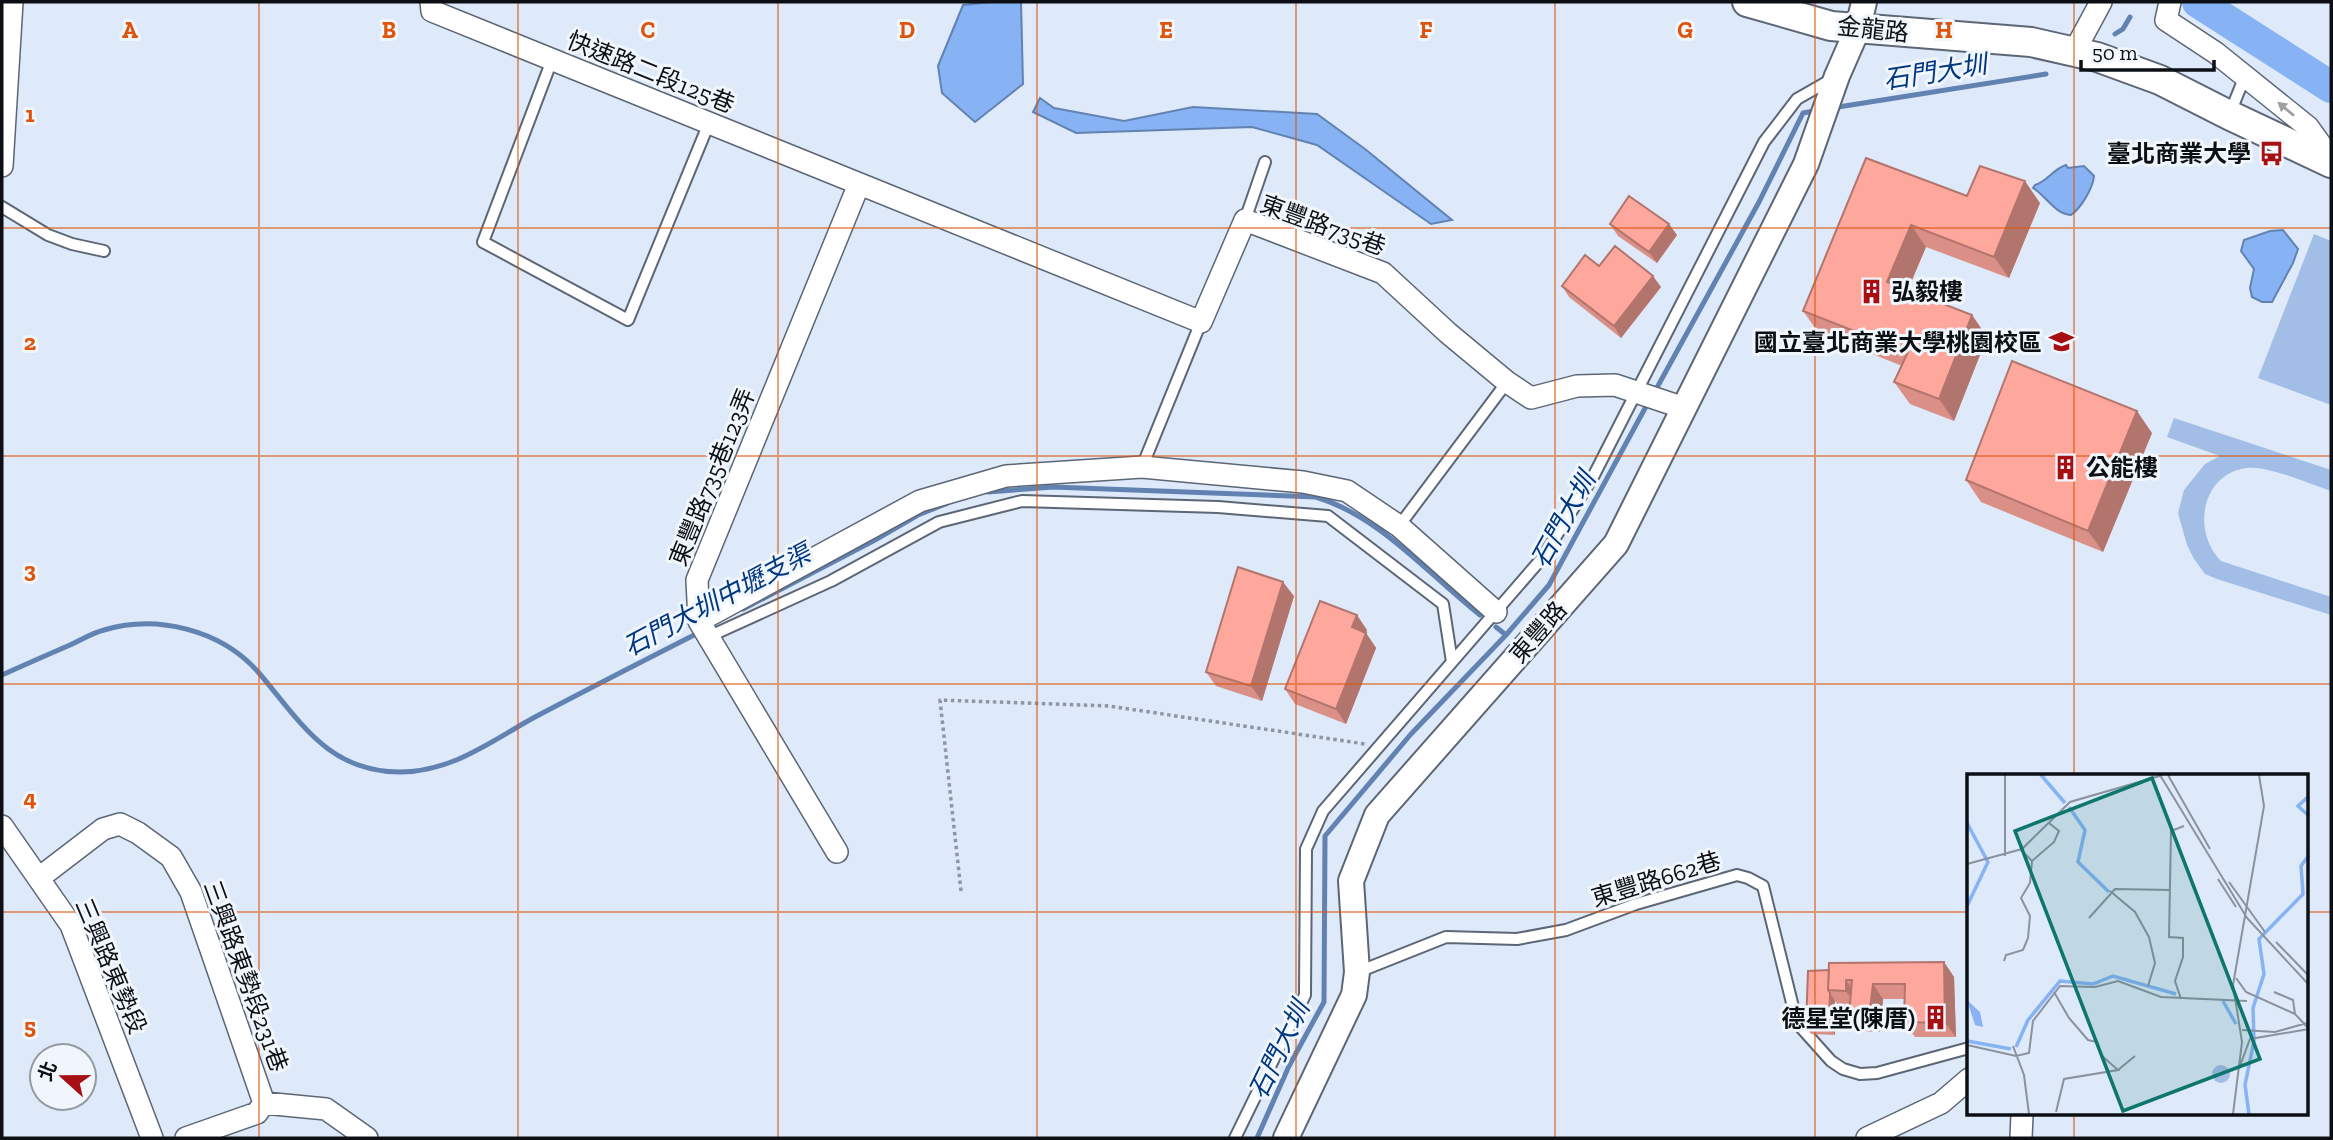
<svg xmlns="http://www.w3.org/2000/svg" width="2333" height="1140" viewBox="0 0 2333 1140" font-family="'Zilla Slab','Noto Sans TC',serif">
<rect width="100%" height="100%" fill="#dee9fa"/>
<!-- green -->
<path fill="#a2bde6" d="M 2314,234 L 2331,241 L 2331,405 L 2258,378 Z
M 2174,418 L 2331,470 L 2331,491 C 2311,484 2266,465 2247,468 C 2202,473 2191,531 2221,561 L 2331,597 L 2331,615 L 2217,579 L 2205,574 L 2194,559 L 2187,545 L 2178,513 L 2184,490 L 2205,464 L 2220,456 L 2167,437 Z"/>
<!-- water -->
<path fill="#87b3f4" stroke="#6282b1" stroke-width="2" d="M 992,2 L 1021,2 L 1023,84 L 975,122 L 942,93 L 938,66 L 963,5 Z
M 1040,98 L 1054,108 L 1124,121 L 1193,107 L 1317,114 L 1365,149 L 1452,220 L 1431,224 L 1317,145 L 1252,127 L 1076,133 L 1033,112 Z
M 2066,165 L 2068,168 L 2084,166 L 2094,176 C 2093,188 2081,208 2071,215 C 2055,214 2046,196 2033,188 L 2035,185 C 2048,181 2053,169 2066,165 Z
M 2283,230 L 2298,249 L 2293,263 L 2272,302 L 2262,302 L 2252,297 L 2250,288 L 2254,269 L 2241,251 L 2244,240 L 2270,231 Z"/>
<g fill="none" stroke-linecap="round" stroke-linejoin="round">
<!-- stream -->
<path stroke="#6282b1" stroke-width="5" d="M 2115,34 L 2123,29 L 2130,17
M 1832,108 L 2046,74
M 1654,393 L 1759,202 L 1803,113 L 1819,110
M 988,492 L 1053,487 L 1316,497 C 1381,517 1428,574 1480,615
M 743,609 L 875,540 L 918,515 L 948,503
M 1496,627 L 1506,635
M 2,675 C 24,665 47,655 70,645 C 81,640 92,633 104,630 C 157,614 222,630 259,673 C 300,721 328,772 400,772 C 452,772 491,741 535,717 C 590,688 645,660 700,632
M 1257,1138 L 1289,1066 L 1324,1002 L 1325,836 L 1411,734 L 1506,635 L 1549,585 L 1649,401"/>
<!-- river -->
<path stroke="#87b3f4" stroke-width="32" d="M 2198,2 L 2331,87"/>
<defs>
<path id="service" d="M 552,60 L 483,242 L 628,320 L 709,123
M 2230,113 L 2245,76
M 2,207 L 48,235 L 72,244 L 104,251
M 1245,220 L 1265,162
M 1142,467 L 1201,322
M 1399,526 L 1507,382
M 708,637 L 831,581 L 939,522 L 1022,501 L 1218,507 L 1328,516 L 1443,604 L 1452,662
M 1358,972 L 1446,937 L 1517,939 L 1566,930 L 1636,904 L 1737,875 L 1748,878 L 1763,886 L 1797,1023 L 1831,1061 L 1843,1069 L 1860,1074 L 1877,1073 L 1969,1048
M 1235,1138 L 1305,995 L 1306,849 L 1323,811 L 1543,557 L 1594,475 L 1764,142 L 1797,99 L 1832,79"/>
<path id="minor" d="M 431,2 L 432,11 L 1201,322 L 1245,220 L 1383,273 L 1448,333 L 1507,382 L 1531,398 L 1577,386 L 1615,385 L 1684,408
M 2170,2 L 2166,20 L 2216,53 L 2308,127 L 2331,159
M 2074,52 L 2101,2
M 2,166 L 12,2
M 699,621 L 920,501 L 1006,476 L 1142,467 L 1303,482 L 1347,491 L 1399,526 L 1496,612
M 2,826 L 71,925 L 152,1138
M 837,852 L 699,621 L 697,580 L 859,184
M 39,878 L 103,829 L 120,824 L 138,833 L 171,857 L 191,892 L 264,1103 L 257,1113 L 186,1138
M 264,1103 L 326,1109 L 367,1138
M 1867,1138 L 1941,1103 L 1969,1079
M 2021,1138 L 2022,1114"/>
<path id="tertiary" d="M 1286,1138 L 1354,995 L 1357,972 L 1351,881 L 1377,815 L 1616,544 L 1806,164 L 1837,76 L 1858,28 L 1864,2"/>
<path id="secondary" d="M 1747,2 L 1831,26 L 2031,42 L 2097,57 L 2160,80 L 2229,115 L 2331,163"/>
</defs>
<!-- service casing -->
<use href="#service" stroke="#5c6674" stroke-width="14"/>
<!-- minor casing -->
<use href="#minor" stroke="#5c6674" stroke-width="24"/>
<!-- tertiary casing -->
<use href="#tertiary" stroke="#5c6674" stroke-width="28"/>
<!-- secondary casing -->
<use href="#secondary" stroke="#5c6674" stroke-width="32"/>
<!-- path -->
<path stroke="#8e96a3" stroke-width="3.5" stroke-dasharray="3.5 3.5" stroke-linecap="butt" d="M 961,891 L 940,700 L 1109,706 L 1365,744"/>
<!-- service -->
<use href="#service" stroke="#fff" stroke-width="10"/>
<!-- minor -->
<use href="#minor" stroke="#fff" stroke-width="21"/>
<!-- tertiary -->
<use href="#tertiary" stroke="#fff" stroke-width="24"/>
<!-- secondary -->
<use href="#secondary" stroke="#fff" stroke-width="28"/>
</g>
<!-- wall -->
<path fill="#da9086" d="M 1866,158 L 1967,196 L 2040,203 L 2009,278 L 1926,247 L 1907,290 L 1972,315 L 1987,337 L 1954,421 L 1910,404 L 1894,382 L 1902,366 L 1818,332 L 1803,311 Z
M 1610,224 L 1677,235 L 1657,263 L 1618,236 Z
M 1599,266 L 1661,287 L 1621,338 L 1569,297 L 1562,286 Z
M 2152,433 L 2103,552 L 1981,502 L 1966,480 Z
M 1294,596 L 1262,701 L 1216,686 L 1206,672 Z
M 1367,630 L 1366,633 L 1376,648 L 1346,724 L 1295,704 L 1285,689 Z
M 1944,962 L 1954,977 L 1956,1037 L 1915,1037 L 1904,1022 L 1905,999 L 1883,999 L 1880,1032 L 1860,1031 L 1849,1016 L 1850,1005 L 1838,1005 L 1835,1001 L 1835,1035 L 1811,1034 L 1806,1027 L 1829,970 Z"/>
<!-- shaded-wall -->
<path fill="#b2756d" d="M 2025,181 L 2040,203 L 2009,278 L 1994,257 Z
M 1669,224 L 1677,235 L 1657,263 L 1649,252 Z
M 1911,225 L 1926,247 L 1902,304 L 1887,282 Z
M 1653,276 L 1661,287 L 1621,338 L 1614,326 Z
M 1972,315 L 1987,337 L 1954,421 L 1939,399 Z
M 2137,411 L 2152,433 L 2103,552 L 2088,531 Z
M 1283,582 L 1294,596 L 1262,701 L 1251,686 Z
M 1357,615 L 1367,630 L 1366,633 L 1376,648 L 1346,724 L 1336,709 L 1352,627 Z
M 1944,962 L 1954,977 L 1956,1037 L 1945,1023 Z
M 1846,980 L 1856,995 L 1856,1006 L 1846,991 Z
M 1873,984 L 1883,999 L 1880,1032 L 1869,1018 Z
M 1830,993 L 1835,1001 L 1835,1035 L 1829,1027 Z"/>
<!-- building -->
<path fill="#fea79c" stroke="#b2756d" stroke-width="2" d="M 1866,158 L 1967,196 L 1980,166 L 2025,181 L 1994,257 L 1911,225 L 1887,282 L 1972,315 L 1939,399 L 1894,382 L 1908,352 L 1803,311 Z
M 1629,196 L 1669,224 L 1649,252 L 1610,224 Z
M 1615,246 L 1653,276 L 1614,326 L 1562,286 L 1585,255 L 1599,266 Z
M 2012,361 L 2137,411 L 2088,531 L 1966,480 Z
M 1238,567 L 1283,582 L 1251,686 L 1206,672 Z
M 1320,601 L 1357,615 L 1352,627 L 1366,633 L 1336,709 L 1285,689 Z
M 1944,962 L 1945,1023 L 1904,1022 L 1905,984 L 1873,984 L 1869,1018 L 1849,1016 L 1852,980 L 1846,980 L 1846,991 L 1828,990 L 1829,963 Z
M 1829,970 L 1828,990 L 1830,993 L 1829,1027 L 1806,1027 L 1808,971 Z"/>
<!-- one-way arrows -->
<defs><path id="oneway-solid" d="M-6-.8H1V-3.2L6.5 0L1 3.2V.8H-6Z" transform="scale(1.75)"/></defs>
<use fill="#9e9fa1" href="#oneway-solid" transform="translate(2286 109) rotate(-140)"/>
<!-- grid -->
<path fill="none" stroke="#dd550c" stroke-width="2" stroke-opacity="0.55" d="M 259,2 L 259,1138M 518,2 L 518,1138M 778,2 L 778,1138M 1037,2 L 1037,1138M 1296,2 L 1296,1138M 1555,2 L 1555,1138M 1815,2 L 1815,1138M 2074,2 L 2074,776M 2,228 L 2331,228M 2,456 L 2331,456M 2,684 L 2331,684M 2,912 L 1969,912M 2307,912 L 2331,912M 2074,1114 L 2074,1138"/>
<!-- icons -->
<defs>
<symbol id="bus-bare" viewBox="-9 -9 18 18"><path d="M-5-6H5V4H4V6H2V4H-2V6H-4V4H-5ZM-3.5-4V0h7V-4ZM-3.5 1.2v1.5H-2V1.2ZM2 1.2v1.5H3.5V1.2Z" fill="#a61013" stroke="#f1f6fc" stroke-width="2.5" paint-order="stroke"/></symbol>
<symbol id="building-bare" viewBox="-9 -9 18 18"><path d="M-4-6H4V6H1V3H-1V6H-4ZM-2.5-4.3h1.7v1.8h-1.7ZM.8-4.3h1.7v1.8H.8ZM-2.5-1h1.7V.8h-1.7ZM.8-1h1.7V.8H.8Z" fill="#a61013" stroke="#f1f6fc" stroke-width="2.5" paint-order="stroke"/></symbol>
<symbol id="university-bare" viewBox="-9 -9 18 18"><path d="M0-5L7-2L0 1L-7-2ZM-4 1L0 2.5L4 1V4Q0 6-4 4Z" fill="#a61013" stroke="#f1f6fc" stroke-width="2.5" paint-order="stroke"/></symbol>
</defs>
<g fill-rule="evenodd">
<use href="#bus-bare" x="2254" y="136" width="35" height="35"/>
<use href="#building-bare" x="1854" y="274" width="35" height="35"/>
<use href="#university-bare" x="2044" y="324" width="35" height="35"/>
<use href="#building-bare" x="2048" y="450" width="35" height="35"/>
<use href="#building-bare" x="1918" y="1000" width="35" height="35"/>
</g>
<g text-anchor="middle" dominant-baseline="central" stroke-width="6" stroke-linejoin="round" paint-order="stroke">
<!-- street labels -->
<g font-size="24" fill="#0c1015" stroke="#f1f6fc">
<text transform="translate(1873 29) rotate(6)">金龍路</text>
<text transform="translate(651 72) rotate(22)">快速路二段125巷</text>
<text transform="translate(1323 225) rotate(20)">東豐路735巷</text>
<text transform="translate(712 477) rotate(-68)">東豐路735巷123弄</text>
<text transform="translate(1538 632) rotate(-49)">東豐路</text>
<text transform="translate(1656 879) rotate(-17)">東豐路662巷</text>
<text transform="translate(111 966) rotate(67)">三興路東勢段</text>
<text transform="translate(246 976) rotate(70)">三興路東勢段231巷</text>
</g>
<!-- poi labels -->
<g font-size="24" font-weight="bold" fill="#0c1015" stroke="#f1f6fc" text-anchor="end">
<text x="2251" y="153">臺北商業大學</text>
<text x="1891" y="291" text-anchor="start">弘毅樓</text>
<text x="2042" y="342">國立臺北商業大學桃園校區</text>
<text x="2086" y="467" text-anchor="start">公能樓</text>
<text x="1915" y="1018">德星堂(陳厝)</text>
</g>
<!-- water labels -->
<g font-size="26" font-style="italic" fill="#003781" stroke="#f1f6fc">
<text transform="translate(1935 72) rotate(-9)">石門大圳</text>
<text transform="translate(1563 520) rotate(-61)">石門大圳</text>
<text transform="translate(717 600) rotate(-28)">石門大圳中壢支渠</text>
<text transform="translate(1279 1050) rotate(-64)">石門大圳</text>
</g>
</g>
<!-- overview -->
<g transform="translate(1967 774)">
<rect width="341" height="341" fill="#dee9fa"/>
<path d="M245 300a9 9 0 1 1 18 0a9 9 0 1 1-18 0Z" fill="#a2bde6"/>
<path d="M 0,226 L 13,238 L 16,253 L 8,251 Z" fill="#87b3f4"/>
<path fill="none" stroke="#87b3f4" stroke-width="3.5" d="M 74,1 L 98,29M 342,22 L 331,32 L 342,42M 102,33 L 118,56 L 111,88 L 142,118M 0,49 L 21,88 L 0,132M 256,227 L 269,250M 0,267 L 44,275M 49,273 L 61,246 L 93,207 L 126,210 L 146,202 L 209,220M 282,340 L 278,311 L 287,267 L 286,234 L 297,200 L 292,165 L 336,120 L 334,92 L 342,81"/>
<path fill="none" stroke="#8a929e" stroke-width="2" d="M 193,1 L 280,144 L 342,211M 201,1 L 243,75M 54,76 L 65,87 L 87,68 L 92,57 L 82,49M 38,82 L 38,1M 0,90 L 55,75 L 103,28 L 196,1M 251,105 L 269,133M 262,108 L 298,158M 143,117 L 168,138 L 182,163 L 188,189 L 181,212M 122,144 L 148,115 L 203,116M 309,168 L 342,202M 37,187 L 39,181 L 56,176 L 61,164 L 63,142 L 54,124 L 63,109 L 65,87M 269,204 L 279,218 L 328,240 L 342,255M 87,218 L 102,244 L 121,266 L 130,268 L 134,281 L 151,296 L 97,305 L 89,338M 307,218 L 326,226 L 328,240M 214,225 L 208,207 L 216,183 L 216,164 L 202,163 L 204,57 L 217,52M 275,256 L 308,258 L 340,249M 0,271 L 49,282 L 62,279 L 66,247 L 93,212 L 128,213 L 151,207 L 194,223 L 280,227M 46,272 L 57,301 L 62,340M 273,292 L 283,265 L 342,255M 151,296 L 168,282M 266,340 L 275,268 L 266,211 L 297,32 L 292,1"/>
<path fill="#0f766e" fill-opacity="0.15" stroke="#0f766e" stroke-width="3.5" d="M 185,4 L 293,285 L 156,337 L 48,57 Z"/>
<rect width="341" height="341" fill="none" stroke="#0c1015" stroke-width="3.5"/>
</g>
<g font-size="23" text-anchor="middle" font-weight="bold" fill="#dd550c" stroke="#f1f6fc" stroke-width="6" stroke-linejoin="round" paint-order="stroke">
<text x="130" y="38">A</text>
<text x="389" y="38">B</text>
<text x="648" y="38">C</text>
<text x="907" y="38">D</text>
<text x="1166" y="38">E</text>
<text x="1426" y="38">F</text>
<text x="1685" y="38">G</text>
<text x="1944" y="38">H</text>
<text x="30" y="122">1</text>
<text x="30" y="350">2</text>
<text x="30" y="578">3</text>
<text x="30" y="806">4</text>
<text x="30" y="1034">5</text>
</g>
<!-- border -->
<rect width="2333" height="1140" fill="none" stroke="#0c1015" stroke-width="7"/>
<!-- north arrow -->
<g transform="translate(63 1077) rotate(291)"><circle r="33" fill="#f1f6fc" stroke="#959aa0" stroke-width="2"/>
<path d="M0-5L12 26L0 18L-12 26Z" fill="#a61013"/>
<text y="-10" font-size="19" font-weight="bold" text-anchor="middle" fill="#0c1015">北</text>
</g>
<!-- scale -->
<path d="M2081 60v10h133v-10" fill="none" stroke="#0c1015" stroke-width="3.5"/>
<text x="2092" y="60" font-size="21" fill="#0c1015" stroke="#f1f6fc" stroke-width="5" paint-order="stroke">50 m</text>
</svg>
